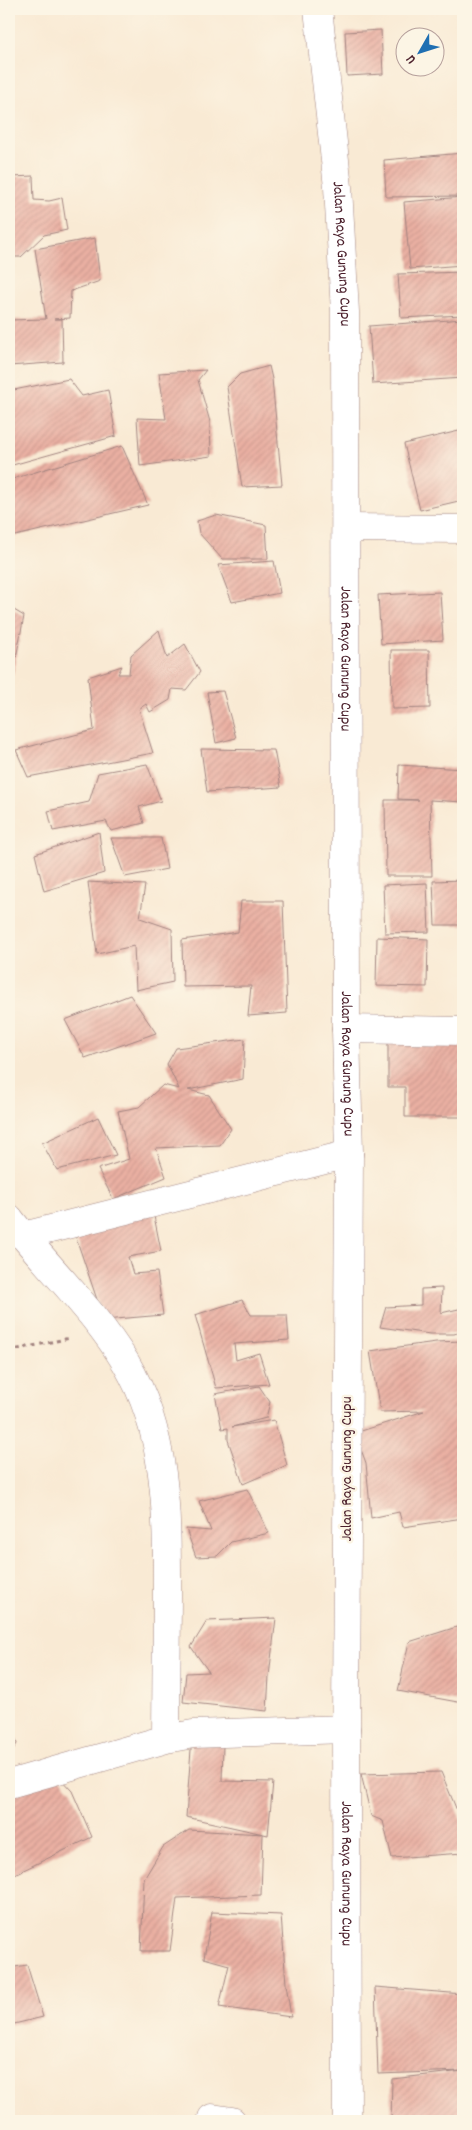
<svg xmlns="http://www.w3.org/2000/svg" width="472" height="2130" viewBox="0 0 472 2130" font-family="Dekko,sans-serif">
<defs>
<pattern id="building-hatch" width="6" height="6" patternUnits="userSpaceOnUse" patternTransform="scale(1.25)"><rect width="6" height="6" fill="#eab0a3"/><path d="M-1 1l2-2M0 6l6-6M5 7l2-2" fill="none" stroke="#ca978c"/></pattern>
</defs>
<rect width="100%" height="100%" fill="#fcf5e5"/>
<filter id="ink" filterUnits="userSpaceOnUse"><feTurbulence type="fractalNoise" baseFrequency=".02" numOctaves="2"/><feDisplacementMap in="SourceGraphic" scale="10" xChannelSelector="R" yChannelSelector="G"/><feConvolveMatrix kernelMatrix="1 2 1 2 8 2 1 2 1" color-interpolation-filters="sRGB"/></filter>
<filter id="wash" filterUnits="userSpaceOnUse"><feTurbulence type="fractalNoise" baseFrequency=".0096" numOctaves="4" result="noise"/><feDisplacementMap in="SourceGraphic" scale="20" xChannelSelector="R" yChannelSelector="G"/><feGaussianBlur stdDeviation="1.12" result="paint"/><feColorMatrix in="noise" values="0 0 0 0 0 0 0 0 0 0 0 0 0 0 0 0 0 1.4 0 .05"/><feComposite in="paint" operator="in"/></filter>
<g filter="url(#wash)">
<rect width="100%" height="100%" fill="#f9ead4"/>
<g id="blocks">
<!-- building -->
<path fill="url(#building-hatch)" d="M 381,30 L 383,74 L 347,76 L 345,32 Z
M 463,153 L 463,196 L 386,197 L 384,160 Z
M 33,176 L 34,200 L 49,201 L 62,198 L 67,230 L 44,235 L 21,257 L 9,257 L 9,194 L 12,177 Z
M 463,197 L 463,265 L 410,269 L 404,202 Z
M 95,238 L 100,281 L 71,291 L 70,318 L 54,319 L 62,319 L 63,362 L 9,366 L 9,320 L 46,319 L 35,249 Z
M 463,272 L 463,315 L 401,318 L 398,274 Z
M 463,319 L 463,378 L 373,384 L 369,326 Z
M 269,366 L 272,379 L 282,485 L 242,487 L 227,387 L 240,374 Z
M 206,370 L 198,380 L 210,422 L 211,456 L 140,466 L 137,418 L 166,419 L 159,373 Z
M 69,379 L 82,396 L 108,390 L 116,436 L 9,466 L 9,391 Z
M 463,430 L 463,500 L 420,510 L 404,444 Z
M 122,446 L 148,505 L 15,536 L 9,519 L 9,480 Z
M 216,515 L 266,525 L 268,559 L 222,559 L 199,533 L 197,521 Z
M 274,561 L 280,593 L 232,602 L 218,565 Z
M 440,592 L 443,640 L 381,644 L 378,595 Z
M 9,607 L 24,616 L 13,674 L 9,676 Z
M 159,630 L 167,658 L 185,644 L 200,672 L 186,690 L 172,689 L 170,700 L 150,712 L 146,704 L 139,709 L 153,753 L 28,777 L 16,750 L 94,730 L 88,677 L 122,666 L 118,674 L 129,674 L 131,655 Z
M 391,650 L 429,650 L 430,708 L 392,709 Z
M 223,691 L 236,738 L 216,743 L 207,692 Z
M 201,749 L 274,750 L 281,787 L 207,792 Z
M 147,764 L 161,801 L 139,807 L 144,823 L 111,831 L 106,821 L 53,831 L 48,811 L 89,802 L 98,773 Z
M 399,765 L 463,769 L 463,802 L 430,800 L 432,876 L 386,876 L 385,800 L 419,800 L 398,799 Z
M 99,832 L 104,873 L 44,891 L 35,854 Z
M 111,838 L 161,838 L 167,869 L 125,877 Z
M 463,880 L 463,925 L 435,925 L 433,881 Z
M 88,882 L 145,885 L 140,918 L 172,929 L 173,982 L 136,990 L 134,946 L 97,954 Z
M 427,883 L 429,932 L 385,933 L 383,885 Z
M 241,901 L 283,901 L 287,1013 L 248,1016 L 251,986 L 183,987 L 182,940 L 238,932 Z
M 377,937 L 428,939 L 427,987 L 376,986 Z
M 130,995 L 156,1033 L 85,1058 L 65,1020 Z
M 388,1036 L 463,1036 L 463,1117 L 405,1117 L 405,1087 L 388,1087 Z
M 245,1039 L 243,1079 L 188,1090 L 209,1095 L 231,1129 L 220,1145 L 156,1148 L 166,1177 L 113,1199 L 98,1169 L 129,1159 L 118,1111 L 139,1107 L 163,1085 L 179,1089 L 167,1064 L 176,1048 Z
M 98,1117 L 116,1155 L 57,1170 L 42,1143 Z
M 153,1211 L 161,1251 L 128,1257 L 133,1274 L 157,1272 L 163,1315 L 104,1320 L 73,1229 Z
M 442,1288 L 441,1313 L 463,1308 L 463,1331 L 454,1334 L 430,1334 L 380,1327 L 386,1307 L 421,1305 L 421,1289 Z
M 242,1300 L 251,1315 L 287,1315 L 289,1340 L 234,1344 L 236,1360 L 259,1353 L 269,1384 L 216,1388 L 195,1315 Z
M 463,1341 L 463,1518 L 403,1527 L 399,1512 L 371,1518 L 366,1463 L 355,1433 L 424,1411 L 380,1412 L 370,1351 L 436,1342 Z
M 259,1386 L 270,1402 L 266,1418 L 232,1427 L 274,1420 L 287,1465 L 243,1484 L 228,1440 L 228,1428 L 222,1429 L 215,1394 Z
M 247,1489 L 269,1533 L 231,1542 L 217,1556 L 196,1557 L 186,1529 L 211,1531 L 199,1501 Z
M 276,1618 L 269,1676 L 267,1711 L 183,1702 L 186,1673 L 209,1672 L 191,1647 L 207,1621 Z
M 463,1625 L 463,1703 L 398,1691 L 409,1642 Z
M 9,1713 L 17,1744 L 9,1755 Z
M 192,1736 L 223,1744 L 222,1781 L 273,1782 L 268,1835 L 186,1817 Z
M 441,1772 L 463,1825 L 463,1853 L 392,1858 L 383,1821 L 371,1816 L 361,1774 Z
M 58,1776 L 72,1791 L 92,1837 L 9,1877 L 9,1793 Z
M 189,1830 L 263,1834 L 261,1895 L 177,1898 L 170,1951 L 141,1951 L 144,1879 L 163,1847 Z
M 212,1912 L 281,1915 L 286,1984 L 291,2017 L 219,2007 L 229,1965 L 204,1958 Z
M 27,1965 L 43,2017 L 10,2025 L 9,2021 L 9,1968 Z
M 375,1987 L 463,1994 L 463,2071 L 378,2074 Z
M 463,2071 L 463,2121 L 391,2121 L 392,2079 Z"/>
</g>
</g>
<g filter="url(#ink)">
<use href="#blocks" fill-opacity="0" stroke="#a28480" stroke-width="1"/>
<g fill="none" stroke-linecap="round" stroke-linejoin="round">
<defs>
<path id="minor" d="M 346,528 L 463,529
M 346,1029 L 463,1031
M 9,1218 C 47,1267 94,1310 126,1363 C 168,1434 167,1515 167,1595 C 167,1643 166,1691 166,1739
M 23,1236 L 349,1154
M 9,1784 L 166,1739 L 193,1734 L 346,1729
M 212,2118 L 232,2121"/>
<g id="highway">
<path id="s1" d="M 318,9 L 338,187 L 345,312 L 346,1029 L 349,1154 L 346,1729 L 347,2121"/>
</g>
</defs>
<!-- minor casing -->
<use href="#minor" stroke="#a28480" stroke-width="29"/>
<!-- highway casing -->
<use href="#highway" stroke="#a28480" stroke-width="29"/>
<!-- path -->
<path stroke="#a28480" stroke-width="3" stroke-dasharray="4 4" stroke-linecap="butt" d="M 9,1351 L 70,1338"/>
<!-- minor -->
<use href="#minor" stroke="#fff" stroke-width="28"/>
<!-- highway -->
<use href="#highway" stroke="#fff" stroke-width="28"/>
</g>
</g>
<g text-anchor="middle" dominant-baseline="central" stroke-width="5" stroke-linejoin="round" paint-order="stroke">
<!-- street labels -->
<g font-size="16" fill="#4a1f2b" stroke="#fcf5e5">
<text stroke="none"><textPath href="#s1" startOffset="246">Jalan Raya Gunung Cupu</textPath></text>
<text stroke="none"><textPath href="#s1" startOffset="651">Jalan Raya Gunung Cupu</textPath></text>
<text stroke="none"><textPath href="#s1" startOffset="1056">Jalan Raya Gunung Cupu</textPath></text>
<text transform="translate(347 1469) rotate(-90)">Jalan Raya Gunung Cupu</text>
<text stroke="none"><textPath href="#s1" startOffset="1866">Jalan Raya Gunung Cupu</textPath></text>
</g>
</g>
<!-- margin -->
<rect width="472" height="2130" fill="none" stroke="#fcf5e5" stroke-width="30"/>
<!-- north arrow -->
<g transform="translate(420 52) rotate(231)"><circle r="24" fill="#fcf5e5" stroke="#b59f9b"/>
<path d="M0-4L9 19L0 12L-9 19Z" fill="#1f6fb2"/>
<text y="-8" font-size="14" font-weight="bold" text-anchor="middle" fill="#4a1f2b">U</text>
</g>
</svg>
